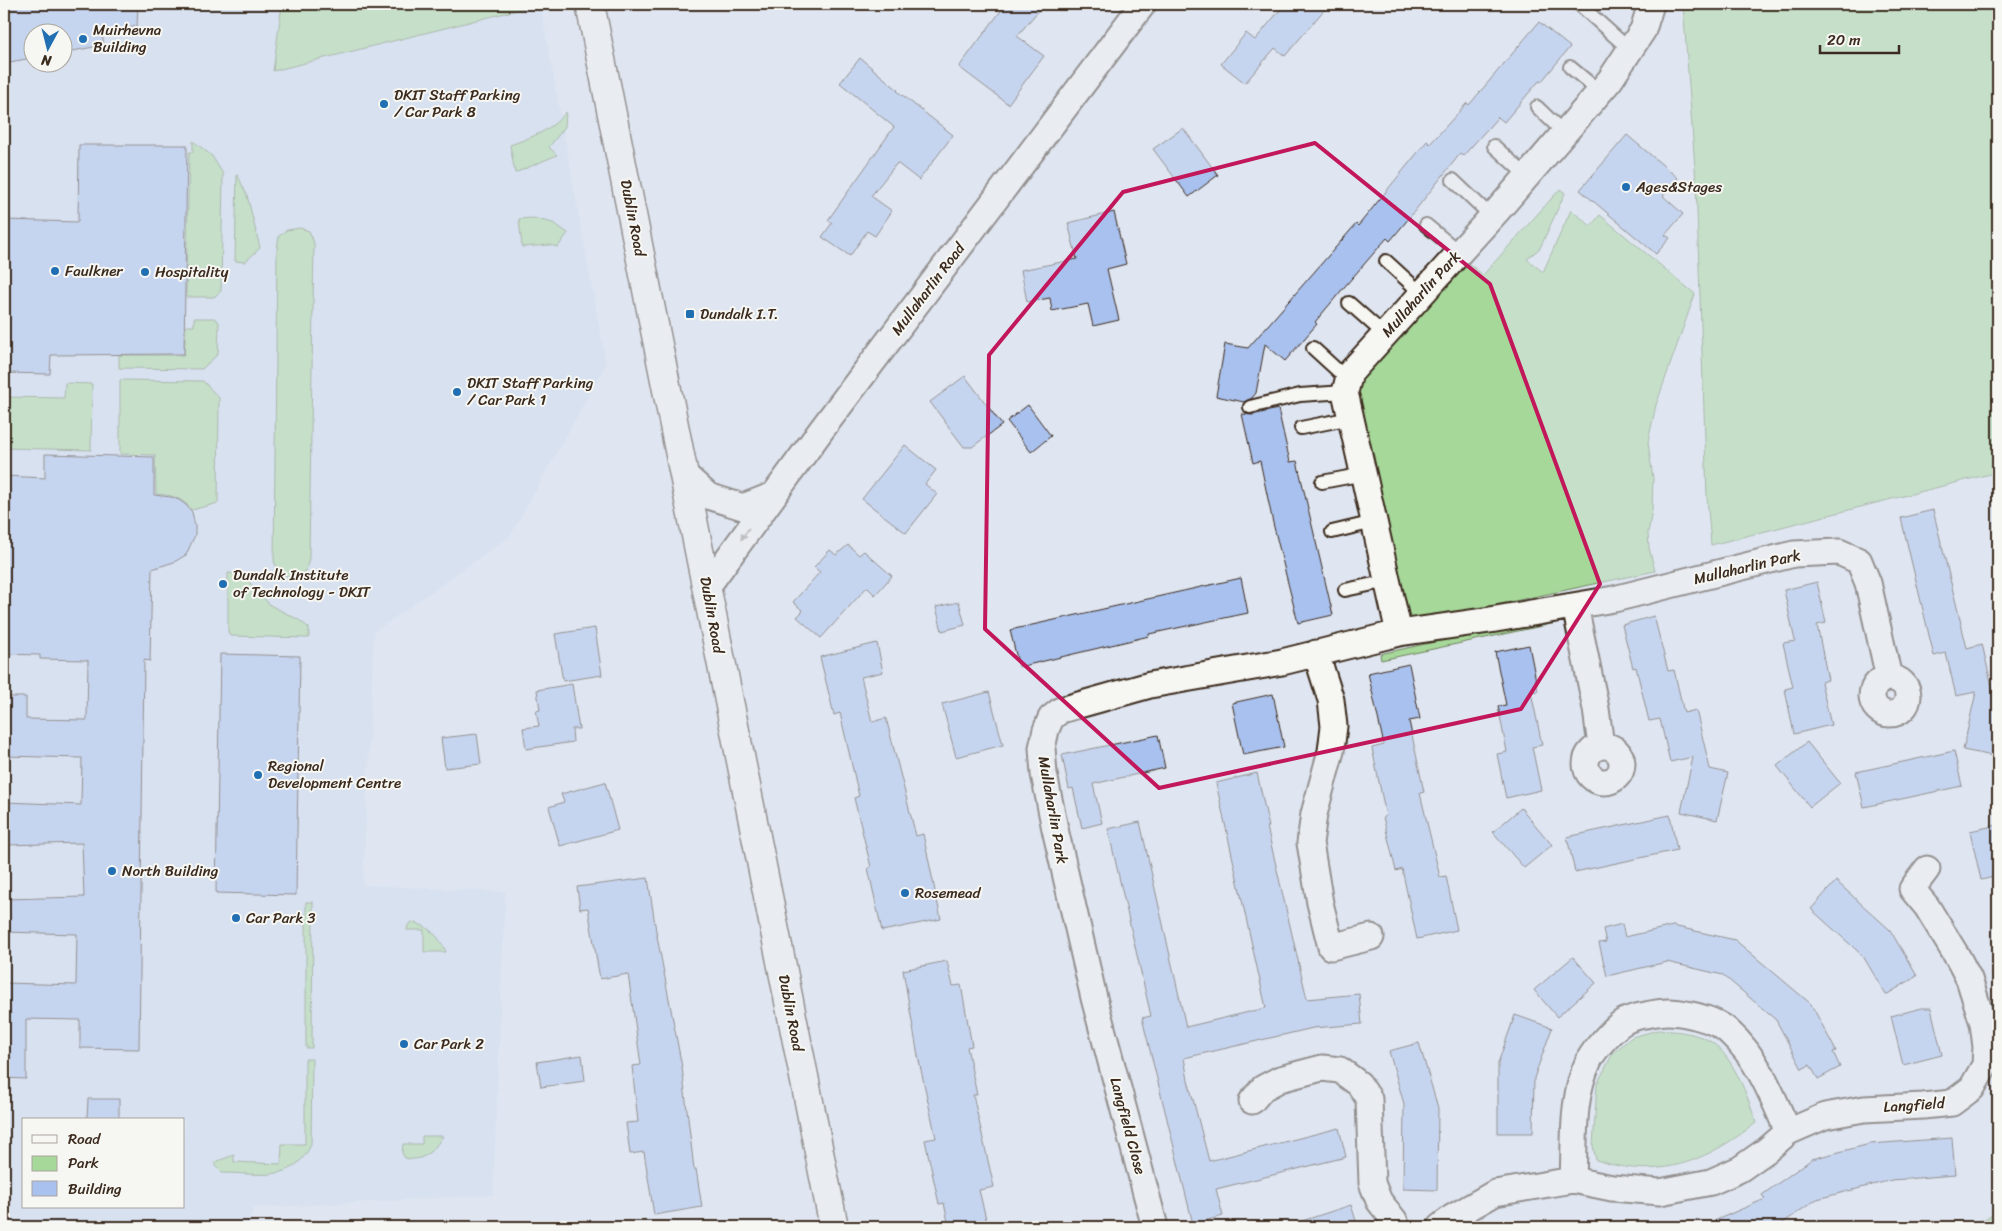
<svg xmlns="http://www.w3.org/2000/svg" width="2002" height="1231" viewBox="0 0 2002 1231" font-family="Sriracha,sans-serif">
<rect width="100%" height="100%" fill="#dfe6f1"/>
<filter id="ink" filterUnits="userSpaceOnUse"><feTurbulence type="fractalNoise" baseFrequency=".02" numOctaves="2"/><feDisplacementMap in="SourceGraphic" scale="10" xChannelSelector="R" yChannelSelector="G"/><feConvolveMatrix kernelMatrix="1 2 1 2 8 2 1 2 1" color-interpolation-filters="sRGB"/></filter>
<g filter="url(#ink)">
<!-- built -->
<path fill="#cfdbf0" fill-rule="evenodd" d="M 4,4 L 540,4 L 606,364 L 510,536 L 374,632 L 363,885 L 505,892 L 493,1195 L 254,1208 L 246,1227 L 4,1227 ZM 32,32 L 62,32 L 62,62 L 32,62 ZM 24,1120 L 184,1120 L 184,1207 L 24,1207 Z"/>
<!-- green -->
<path fill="#a6d89a" stroke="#70815c" d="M 282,4 L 524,4 L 525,8 L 273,71 Z
M 1683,4 L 1998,4 L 1998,472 L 1711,545 L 1707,497 L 1696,182 Z
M 566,112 L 565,127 L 549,147 L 557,155 L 515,173 L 510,145 C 532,137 551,131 566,112 Z
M 193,141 L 212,156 L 223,174 L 221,291 L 214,297 L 186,297 L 189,152 L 193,152 Z
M 237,174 L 247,195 L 260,248 L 245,262 L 235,261 Z
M 1560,189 L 1565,193 L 1540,248 L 1527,259 L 1543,272 L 1571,210 L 1591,226 L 1600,215 L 1695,294 L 1656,405 L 1648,442 L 1653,479 L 1652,510 L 1648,533 L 1649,548 L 1655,571 L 1426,620 L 1413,619 L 1406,615 L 1355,410 L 1357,383 L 1464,260 L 1483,275 Z
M 533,218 L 553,223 L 568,233 L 558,247 L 550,245 L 522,247 L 519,219 Z
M 300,228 L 309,231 L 314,243 L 309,558 L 306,571 C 291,581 280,578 274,561 L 277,249 L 279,236 L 287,230 Z
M 194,318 L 214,318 L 219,322 L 218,354 L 202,369 L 119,368 L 119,355 L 184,355 L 186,326 L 194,326 Z
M 120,380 L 203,381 L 219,398 L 218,503 L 192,510 C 181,497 171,495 156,494 L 155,455 L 120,454 Z
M 65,383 L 92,384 L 91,450 L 4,448 L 4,397 L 64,398 Z
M 228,573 L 242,574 L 270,605 L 299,620 L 309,628 L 309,638 L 231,636 L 228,632 Z
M 1539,619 L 1553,620 L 1556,623 L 1381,660 L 1380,654 Z
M 306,902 L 313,902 L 312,1048 L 306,1048 Z
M 412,922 C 429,926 439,936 446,952 L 424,952 L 424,930 L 407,930 L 408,925 Z
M 1658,1030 C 1676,1031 1692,1032 1708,1040 C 1732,1052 1749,1099 1756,1123 C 1705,1162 1660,1181 1596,1160 L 1593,1146 L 1597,1084 L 1613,1053 L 1632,1037 Z
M 305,1059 L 312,1059 L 311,1145 C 292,1184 259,1173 222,1173 L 215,1166 L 215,1162 L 234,1155 L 234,1162 L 281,1164 L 282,1144 L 305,1144 Z
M 422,1136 L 443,1136 C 434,1150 423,1163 405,1158 L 402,1153 L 403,1144 L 422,1144 Z
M 1998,1212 L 1998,1227 L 1969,1227 Z"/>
<!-- building -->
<path fill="#a9c1ee" stroke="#3b2a1e" d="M 4,4 L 138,4 L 137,26 L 102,34 L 104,45 L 62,53 L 62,32 L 32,32 L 32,58 L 4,63 Z
M 1006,4 L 1044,4 L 1017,36 L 1044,56 L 1008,104 L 959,67 Z
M 1285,4 L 1329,4 L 1285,56 L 1275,48 L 1245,83 L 1221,64 L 1246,33 L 1255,40 Z
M 1539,22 L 1570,47 L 1541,82 L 1539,81 L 1504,122 L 1498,117 L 1463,156 L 1460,154 L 1405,223 L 1390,241 L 1387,238 L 1346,285 L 1315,322 L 1317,324 L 1285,361 L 1265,344 L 1256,393 L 1252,398 L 1244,402 L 1216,396 L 1225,344 L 1248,348 L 1356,224 L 1358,226 L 1427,141 L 1430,144 L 1467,103 L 1469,105 Z
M 860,58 L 898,90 L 897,91 L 953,135 L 919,180 L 897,163 L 871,196 L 892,211 L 875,236 L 867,231 L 850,256 L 822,237 L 832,223 L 828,220 L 894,127 L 840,83 Z
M 1183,128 L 1218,175 L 1189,197 L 1153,149 Z
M 1627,135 L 1678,178 L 1663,196 L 1683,214 L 1665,235 L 1670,238 L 1656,254 L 1580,190 Z
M 79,145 L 187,145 L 184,354 L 51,355 L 50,374 L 4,373 L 4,220 L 78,222 Z
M 1114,212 L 1126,264 L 1107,269 L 1119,320 L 1093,326 L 1088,304 L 1052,311 L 1050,298 L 1027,302 L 1021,270 L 1077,259 L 1068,223 Z
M 965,376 L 1002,425 L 972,447 L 964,447 L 930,402 Z
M 1028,405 L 1051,436 L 1031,452 L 1007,421 Z
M 1278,409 L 1290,462 L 1297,461 L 1333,615 L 1298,623 L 1273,523 L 1260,461 L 1253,463 L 1242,414 L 1252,415 Z
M 905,445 L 936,470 L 925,484 L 937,494 L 906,533 L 862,499 Z
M 45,454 L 154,457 L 154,495 L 171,497 L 179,500 L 186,505 L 192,512 L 195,526 L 195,535 L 186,555 L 174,562 L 152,569 L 150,661 L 144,660 L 139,1049 L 80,1048 L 80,1020 L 26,1019 L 26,1079 L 4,1078 L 4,983 L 76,985 L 77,934 L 4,932 L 4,899 L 84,897 L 82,843 L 4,845 L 4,802 L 81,805 L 82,758 L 4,756 L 4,697 L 26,697 L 26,719 L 87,720 L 88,660 L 40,659 L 40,655 L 4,654 L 4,476 L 45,478 Z
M 1933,510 L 1967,648 L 1982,644 L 1996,704 L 1998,705 L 1998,757 L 1963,750 L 1976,692 L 1956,696 L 1946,653 L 1934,656 L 1901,518 Z
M 848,545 L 859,555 L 864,551 L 892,576 L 875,595 L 867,587 L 821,638 L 797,617 L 803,611 L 793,602 L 820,572 L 814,567 L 830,550 L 836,555 Z
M 1241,578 L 1248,613 L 1149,634 L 1149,636 L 1019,667 L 1010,630 Z
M 1817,582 L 1826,623 L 1817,625 L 1828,680 L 1821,682 L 1831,725 L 1794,734 L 1785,689 L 1793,687 L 1783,643 L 1795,641 L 1784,590 Z
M 959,602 L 965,625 L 942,631 L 936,607 Z
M 1654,616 L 1668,671 L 1674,670 L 1684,713 L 1696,710 L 1710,769 L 1728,773 L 1717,820 L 1681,812 L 1693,757 L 1670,762 L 1660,719 L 1649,721 L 1636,667 L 1633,668 L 1622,625 Z
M 595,628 L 602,675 L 563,681 L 555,634 Z
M 877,643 L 883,672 L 861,677 L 872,722 L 886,718 L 916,836 L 923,834 L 941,919 L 882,931 L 868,868 L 871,867 L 854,798 L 859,796 L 840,713 L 834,715 L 820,657 Z
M 1529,645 L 1538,691 L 1531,692 L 1542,745 L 1532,747 L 1541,790 L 1506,798 L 1497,754 L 1507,752 L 1498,706 L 1506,705 L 1495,652 Z
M 220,654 L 300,656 L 296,895 L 216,893 Z
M 1409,664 L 1420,719 L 1409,721 L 1424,792 L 1420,793 L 1440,877 L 1446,876 L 1457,930 L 1417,939 L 1402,869 L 1396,871 L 1383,817 L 1386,816 L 1372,748 L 1384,745 L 1368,673 Z
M 572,684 L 579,729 L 572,729 L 573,742 L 526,749 L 523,728 L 539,726 L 536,711 L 540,710 L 537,690 Z
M 989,692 L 1003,745 L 956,757 L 942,704 Z
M 1273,694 L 1284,747 L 1243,755 L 1232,703 Z
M 477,734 L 481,764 L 445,768 L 441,738 Z
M 1158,735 L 1165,768 L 1093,784 L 1102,823 L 1082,828 L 1073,788 L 1069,789 L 1062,755 Z
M 1807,742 L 1840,783 L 1810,807 L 1777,766 Z
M 1954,751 L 1962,786 L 1864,807 L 1856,772 Z
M 1257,773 L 1269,827 L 1267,827 L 1307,999 L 1359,994 L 1362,1024 L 1313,1028 L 1184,1058 L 1188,1080 L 1209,1161 L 1339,1128 L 1346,1157 L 1216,1189 L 1223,1216 L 1193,1224 L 1142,1018 L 1151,1016 L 1108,829 L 1140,822 L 1186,1027 L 1266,1008 L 1216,783 Z
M 605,782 L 618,830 L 560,846 L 549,807 L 564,802 L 561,794 Z
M 1521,808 L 1552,845 L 1524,868 L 1493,832 Z
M 1670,815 L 1677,850 L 1575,872 L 1567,837 Z
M 1998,825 L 1998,876 L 1981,880 L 1970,831 Z
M 648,878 L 656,931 L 682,1067 L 694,1169 L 696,1169 L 702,1207 L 654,1215 L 644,1152 L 630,1154 L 626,1123 L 638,1122 L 632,1066 L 641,1065 L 628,974 L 600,979 L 588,908 L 580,909 L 577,887 Z
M 1836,881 L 1890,930 L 1917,976 L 1886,995 L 1863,956 L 1811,909 Z
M 1622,924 L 1625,937 L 1673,926 L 1735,940 L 1811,1004 L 1836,1051 L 1833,1052 L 1840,1067 L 1818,1079 L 1810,1065 L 1802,1069 L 1776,1020 L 1723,975 L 1667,962 L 1607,976 L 1599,943 L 1606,942 L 1603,929 Z
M 1573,957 L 1596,983 L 1557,1017 L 1534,990 Z
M 947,961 L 953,986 L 961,985 L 972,1046 L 967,1047 L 977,1095 L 973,1095 L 994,1187 L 979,1190 L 988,1227 L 949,1227 L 944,1203 L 939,1204 L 925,1140 L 936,1138 L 918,1056 L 903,970 Z
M 1922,1008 L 1931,1008 L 1942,1055 L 1903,1065 L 1891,1016 Z
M 1515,1015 L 1552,1028 L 1534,1078 L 1533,1133 L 1498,1133 L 1498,1063 Z
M 1419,1043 L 1438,1108 L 1437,1190 L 1403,1189 L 1404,1104 L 1389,1051 Z
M 582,1055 L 585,1081 L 541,1087 L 537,1062 Z
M 88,1099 L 119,1099 L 119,1120 L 87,1120 Z
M 1952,1138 L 1955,1175 L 1892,1180 L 1817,1199 L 1777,1227 L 1700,1227 L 1765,1199 L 1762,1195 L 1812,1159 L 1870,1144 Z
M 1351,1205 L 1358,1227 L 1296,1227 L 1296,1223 Z"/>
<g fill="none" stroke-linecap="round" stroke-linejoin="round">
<defs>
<path id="lane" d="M 1580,5 L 1630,50
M 1570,67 L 1600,92
M 1537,107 L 1564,133
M 1494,146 L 1529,178
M 1453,180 L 1492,217
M 1426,225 L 1459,252
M 1386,261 L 1421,293
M 1349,303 L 1384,334
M 1313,348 L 1348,380
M 1250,407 L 1300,395 L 1345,392
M 1301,428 L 1351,418
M 1322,482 L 1364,474
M 1332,532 L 1374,522
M 1345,590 L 1388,581"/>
<path id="street" d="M 685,475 L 708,496 L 743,507 L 774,495
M 707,587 L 822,429 L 1143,4
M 1575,606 L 1596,709 L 1601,746
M 1399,633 L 1345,392 L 1350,373 L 1498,210 L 1610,80 L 1643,30 L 1651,4
M 1316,653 L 1331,700 L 1334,726 L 1331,751 L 1314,814 L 1310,843 L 1320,903 L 1331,947 L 1371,937
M1872 696a18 18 0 1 1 36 0a18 18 0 1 1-36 0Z
M1586 764a18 18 0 1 1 36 0a18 18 0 1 1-36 0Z
M 1252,1101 L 1263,1088 L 1280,1079 L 1322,1068 L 1340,1070 L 1359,1084 L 1369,1099 L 1372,1183 L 1379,1201 L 1394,1220 L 1397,1227
M 1573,1180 C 1575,1140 1571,1097 1589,1060 C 1594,1050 1615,1026 1625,1021 C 1631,1018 1639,1016 1646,1015 C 1664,1011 1673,1011 1691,1015 C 1704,1018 1719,1022 1729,1032 C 1758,1058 1773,1097 1788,1132
M 1155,1227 L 1094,998 L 1055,829 L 1044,774 L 1042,748 L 1046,730 L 1051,718 L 1061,710 L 1150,685 L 1282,662 L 1399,633 L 1490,620 L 1614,599 L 1794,554 L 1839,552 L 1859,561 L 1868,583 L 1889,678
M 1440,1227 L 1453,1217 L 1495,1193 L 1573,1180 L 1612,1188 L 1660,1192 L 1711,1182 L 1740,1169 L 1767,1150 L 1788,1132 L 1825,1116 L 1864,1109 L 1923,1106 L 1952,1103 L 1972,1088 L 1985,1065 L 1986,1047 L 1983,1023 L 1969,979 L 1958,958 L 1927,907 L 1912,889 L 1927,869"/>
<path id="secondary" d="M 590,4 L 834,1227"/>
</defs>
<!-- lane casing -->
<use href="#lane" stroke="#3b2a1e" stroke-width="16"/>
<!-- street casing -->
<use href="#street" stroke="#3b2a1e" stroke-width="29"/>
<!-- secondary casing -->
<use href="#secondary" stroke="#3b2a1e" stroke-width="31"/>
<!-- lane -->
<use href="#lane" stroke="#f6f6f2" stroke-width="12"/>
<!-- street -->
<use href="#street" stroke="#f6f6f2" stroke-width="25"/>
<!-- secondary -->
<use href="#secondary" stroke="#f6f6f2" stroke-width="28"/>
</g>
<!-- one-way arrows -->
<defs><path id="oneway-solid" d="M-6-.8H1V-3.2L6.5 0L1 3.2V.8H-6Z" transform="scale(1.25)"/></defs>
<use fill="#989088" href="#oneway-solid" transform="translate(745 534) rotate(125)"/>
</g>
<!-- marked area -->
<path d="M0 0H2002V1231H0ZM 1315,143 L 1490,284 L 1600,584 L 1521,709 L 1159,788 L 985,629 L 989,355 L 1123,192 Z" fill="#dfe6f1" fill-opacity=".55" fill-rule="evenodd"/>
<path fill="none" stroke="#c2185b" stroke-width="4" stroke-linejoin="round" d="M 1315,143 L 1490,284 L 1600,584 L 1521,709 L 1159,788 L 985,629 L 989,355 L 1123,192 Z"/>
<!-- markers -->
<g fill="#1f6fb2" stroke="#f6f6f2" stroke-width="2">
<circle cx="83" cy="39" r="5"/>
<circle cx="384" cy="104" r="5"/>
<circle cx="1626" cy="187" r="5"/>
<circle cx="55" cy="271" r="5"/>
<circle cx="145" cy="272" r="5"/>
<rect x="685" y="309" width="10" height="10" rx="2.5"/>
<circle cx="457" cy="392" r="5"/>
<circle cx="223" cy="584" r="5"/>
<circle cx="258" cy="775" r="5"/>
<circle cx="112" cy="871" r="5"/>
<circle cx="905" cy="893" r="5"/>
<circle cx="236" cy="918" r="5"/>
<circle cx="404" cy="1044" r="5"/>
</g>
<g text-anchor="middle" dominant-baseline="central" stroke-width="4" stroke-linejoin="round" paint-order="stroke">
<!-- poi labels -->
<g font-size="15" fill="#3b2a1e" stroke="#f6f6f2" text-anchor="start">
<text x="93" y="30">Muirhevna<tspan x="93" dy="17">Building</tspan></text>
<text x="394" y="95">DKIT Staff Parking<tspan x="394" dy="17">/ Car Park 8</tspan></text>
<text x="1636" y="187">Ages&amp;Stages</text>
<text x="65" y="271">Faulkner</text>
<text x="155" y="272">Hospitality</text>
<text x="700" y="314">Dundalk I.T.</text>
<text x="467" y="383">DKIT Staff Parking<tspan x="467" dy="17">/ Car Park 1</tspan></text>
<text x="233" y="575">Dundalk Institute<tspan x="233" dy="17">of Technology - DKIT</tspan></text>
<text x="268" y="766">Regional<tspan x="268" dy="17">Development Centre</tspan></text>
<text x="122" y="871">North Building</text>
<text x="915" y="893">Rosemead</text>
<text x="246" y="918">Car Park 3</text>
<text x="414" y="1044">Car Park 2</text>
</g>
<!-- street labels -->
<g font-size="15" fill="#3b2a1e" stroke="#f6f6f2">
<text transform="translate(633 218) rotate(79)">Dublin Road</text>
<text transform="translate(928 289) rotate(-53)">Mullaharlin Road</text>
<text transform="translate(1421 294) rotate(-48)">Mullaharlin Park</text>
<text transform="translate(1747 567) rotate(-13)">Mullaharlin Park</text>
<text transform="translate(712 615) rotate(80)">Dublin Road</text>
<text transform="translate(1053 810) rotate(80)">Mullaharlin Park</text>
<text transform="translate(791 1013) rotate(79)">Dublin Road</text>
<text transform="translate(1914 1105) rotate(-4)">Langfield</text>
<text transform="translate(1128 1126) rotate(75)">Langfield Close</text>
</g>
</g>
<!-- margin -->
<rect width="2002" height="1231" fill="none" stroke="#f6f6f2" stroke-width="20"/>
<rect x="10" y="10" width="1982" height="1211" fill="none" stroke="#3b2a1e" stroke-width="2" filter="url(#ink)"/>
<!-- legend -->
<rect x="22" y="1118" width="162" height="90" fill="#f6f6f2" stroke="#aba49d"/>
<rect x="32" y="1135" width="25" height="8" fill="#f6f6f2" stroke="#aba49d"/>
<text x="68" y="1144" font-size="15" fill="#3b2a1e">Road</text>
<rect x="32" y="1156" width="25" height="15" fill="#a6d89a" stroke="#aba49d"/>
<text x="68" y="1168" font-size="15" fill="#3b2a1e">Park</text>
<rect x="32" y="1181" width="25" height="15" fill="#a9c1ee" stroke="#aba49d"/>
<text x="68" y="1194" font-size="15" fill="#3b2a1e">Building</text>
<!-- north arrow -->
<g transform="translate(48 48) rotate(187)"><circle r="24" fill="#f6f6f2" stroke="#aba49d"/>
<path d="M0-4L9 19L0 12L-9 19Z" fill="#1f6fb2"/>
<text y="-8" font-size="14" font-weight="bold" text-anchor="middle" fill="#3b2a1e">N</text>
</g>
<!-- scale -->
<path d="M1820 45v8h79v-8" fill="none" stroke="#3b2a1e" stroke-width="2.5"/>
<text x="1827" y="45" font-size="15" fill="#3b2a1e" stroke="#f6f6f2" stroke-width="4" paint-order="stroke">20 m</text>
</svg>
